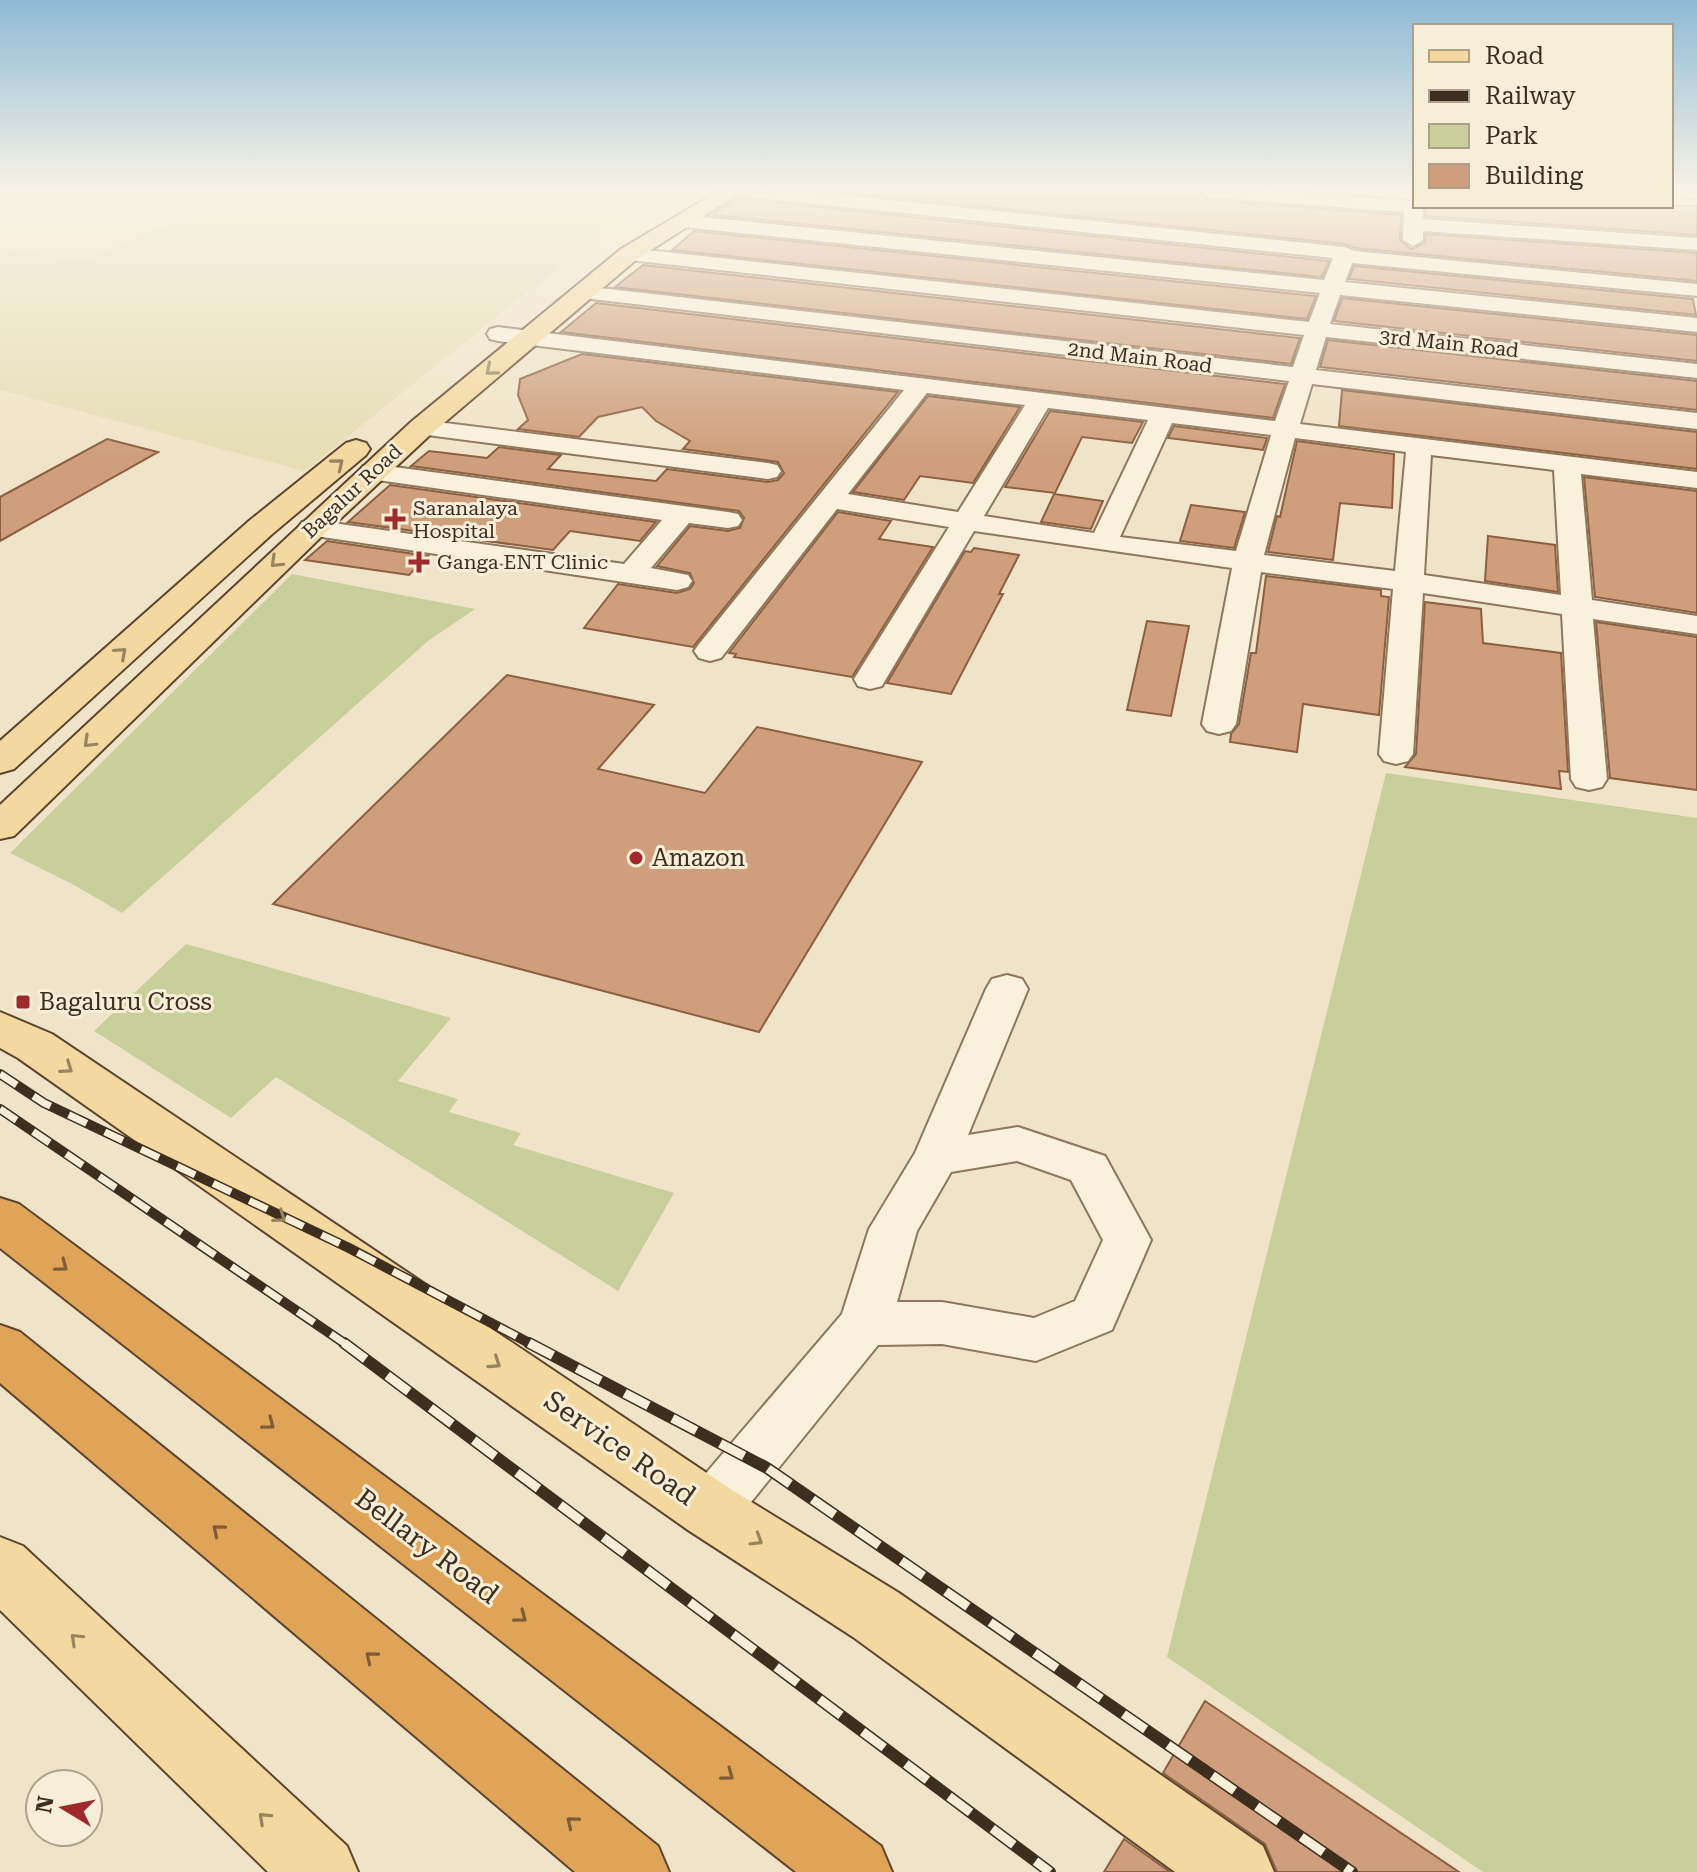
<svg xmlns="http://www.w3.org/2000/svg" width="1697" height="1872" viewBox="0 0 1697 1872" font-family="'Roboto Serif',serif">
<rect width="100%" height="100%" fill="#f0e4c8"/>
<!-- farmland -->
<path fill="#e6deb5" d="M 248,191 L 660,191 L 530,290 L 305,471 L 0,390 L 0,248 L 83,261 Z"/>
<!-- green -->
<path fill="#c9cf9b" d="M 292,574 L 475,609 L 428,641 L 122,913 L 74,885 L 10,853 Z
M 1386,773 L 1697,818 L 1697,1872 L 1483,1872 L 1167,1657 Z
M 186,944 L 451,1018 L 398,1081 L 458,1099 L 449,1112 L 521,1133 L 513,1145 L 674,1193 L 618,1291 L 276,1077 L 231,1118 L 94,1031 Z"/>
<!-- building -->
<path fill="#cf9f7d" stroke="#8d5f41" stroke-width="2" d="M 831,191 L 1196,191 L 1208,200 L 1401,215 L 1400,240 L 1411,249 L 1425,243 L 1426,234 L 1697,253 L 1697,281 L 1355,248 L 1345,244 Z
M 741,196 L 749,200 L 1329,261 L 1322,277 L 713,215 Z
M 1426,206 L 1697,206 L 1697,235 L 1426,216 Z
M 694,231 L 1316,296 L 1307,319 L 672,250 Z
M 643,265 L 1300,338 L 1291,364 L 615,287 Z
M 1354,266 L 1693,299 L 1696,315 L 1349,279 Z
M 1342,298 L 1697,335 L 1697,361 L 1334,321 Z
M 596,303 L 1285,384 L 1273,418 L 561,332 Z
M 1328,340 L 1697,381 L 1697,410 L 1320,367 Z
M 582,354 L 898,392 L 693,647 L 584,628 L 618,584 L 677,593 L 690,589 L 694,583 L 690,573 L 657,566 L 690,526 L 728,531 L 740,528 L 744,518 L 739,511 L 411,466 L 429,451 L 487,458 L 499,447 L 561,455 L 548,469 L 656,481 L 667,469 L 768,482 L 778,480 L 784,473 L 778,462 L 683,449 L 690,441 L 656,421 L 642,407 L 598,417 L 579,437 L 518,429 L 528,420 L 518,395 L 520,379 Z
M 1342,390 L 1697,432 L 1697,469 L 1339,426 Z
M 928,396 L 1020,407 L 973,483 L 920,476 L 904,500 L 853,492 Z
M 1050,411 L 1143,422 L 1132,443 L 1082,437 L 1055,493 L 1005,487 Z
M 1174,426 L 1267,438 L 1263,450 L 1168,438 Z
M 107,439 L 158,452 L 0,541 L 0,497 Z
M 1297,441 L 1394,454 L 1392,508 L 1340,503 L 1333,560 L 1268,552 L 1277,516 L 1280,517 Z
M 1584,477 L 1697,491 L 1697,613 L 1595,597 Z
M 390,485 L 656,522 L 640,541 L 570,531 L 553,550 L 348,522 Z
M 1054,494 L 1103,501 L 1091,529 L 1041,522 Z
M 1191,505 L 1245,512 L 1234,548 L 1180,541 Z
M 838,512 L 891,521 L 879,539 L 933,547 L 852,677 L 734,657 L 736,654 L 729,653 Z
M 1488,536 L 1555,545 L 1558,592 L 1485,581 Z
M 327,541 L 428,556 L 409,575 L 305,560 Z
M 974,548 L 1019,555 L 999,594 L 1003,594 L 951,694 L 887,683 L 965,551 L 971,552 Z
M 1266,576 L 1381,590 L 1381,596 L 1389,597 L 1379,715 L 1303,704 L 1297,752 L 1230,742 L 1231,734 L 1239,724 L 1251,653 L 1256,653 Z
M 1425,602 L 1481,609 L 1483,643 L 1561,653 L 1568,772 L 1559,771 L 1561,789 L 1405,767 L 1416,754 Z
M 1147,621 L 1189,626 L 1171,716 L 1127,710 Z
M 1596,622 L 1697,637 L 1697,790 L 1610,778 Z
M 507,675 L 654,705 L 598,769 L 705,793 L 757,727 L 922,762 L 759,1032 L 273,904 Z
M 1205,1701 L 1459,1872 L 1277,1872 L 1265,1844 L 1163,1773 Z
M 1124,1839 L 1170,1872 L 1104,1872 Z"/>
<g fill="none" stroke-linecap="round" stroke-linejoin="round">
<defs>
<path id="minor" d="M 740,191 L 802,191 L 1345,247 L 1354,251 L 1697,284 L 1697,296 L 1352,263 L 1345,282 L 1697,318 L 1697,332 L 1340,295 L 1330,324 L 1697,364 L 1697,378 L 1326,337 L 1316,370 L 1697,413 L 1697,429 L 1312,384 L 1300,424 L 1697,472 L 1697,488 L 1581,474 L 1592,600 L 1697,616 L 1697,634 L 1593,619 L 1607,779 L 1602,787 L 1589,790 L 1576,787 L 1571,779 L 1562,614 L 1423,593 L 1413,754 L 1408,761 L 1396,764 L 1384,761 L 1379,754 L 1393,589 L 1261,572 L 1236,724 L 1231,731 L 1219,734 L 1207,731 L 1202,724 L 1232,568 L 974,531 L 886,679 L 882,686 L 870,689 L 858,686 L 854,679 L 949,527 L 837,509 L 721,658 L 710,661 L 699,658 L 694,651 L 699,644 L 904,390 L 498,341 L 490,339 L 487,334 L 490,329 L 498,327 L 1275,421 L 1289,381 L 583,298 L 572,292 L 583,286 L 1293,367 L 1304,335 L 629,260 L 619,254 L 629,248 L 1309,322 L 1320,293 L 683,227 L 673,221 L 683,215 L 1324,280 L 1333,258 L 749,197 ZM 927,393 L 1025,405 L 958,512 L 848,494 ZM 1048,408 L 1148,420 L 1094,533 L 984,516 ZM 1172,423 L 1271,435 L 1236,551 L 1120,537 ZM 1295,438 L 1406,452 L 1395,571 L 1264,555 ZM 1431,455 L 1554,470 L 1561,595 L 1424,575 Z
M 1199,191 L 1279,191 L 1414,201 L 1415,206 L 1423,207 L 1423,219 L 1697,238 L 1697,250 L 1423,231 L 1423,240 L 1413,246 L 1403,240 L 1404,212 L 1208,197 Z
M 1671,191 L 1697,191 L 1697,198 L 1671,196 Z
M 421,420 L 768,463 L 777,465 L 781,471 L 777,477 L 768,479 L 412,433 L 408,428 L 412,423 Z
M 372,464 L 728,512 L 738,514 L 742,520 L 738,526 L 728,528 L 689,523 L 651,568 L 688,575 L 692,581 L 688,587 L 677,590 L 302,534 L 298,528 L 302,522 L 312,520 L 624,564 L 662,520 L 363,478 L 359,472 L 363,466 Z
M 1007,975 L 1022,979 L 1028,989 L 968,1135 L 1018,1127 L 1105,1156 L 1151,1240 L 1112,1330 L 1036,1361 L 942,1344 L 878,1345 L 730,1528 L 710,1536 L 690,1528 L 682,1510 L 690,1492 L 842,1314 L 869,1229 L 915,1153 L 986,989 L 992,979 ZM 1017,1161 L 1071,1180 L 1103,1240 L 1075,1301 L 1034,1318 L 942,1302 L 897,1302 L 917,1231 L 951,1172 Z"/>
<path id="major" d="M 719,191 L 743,191 L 637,259 L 431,434 L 323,535 L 14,836 L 0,839 L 0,805 L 411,422 L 621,249 Z
M 356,440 L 366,443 L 370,449 L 366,455 L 271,535 L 14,769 L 0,773 L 0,741 L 249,521 L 346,443 Z
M 0,1012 L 52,1034 L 732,1490 L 899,1593 L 1263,1846 L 1274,1872 L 1175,1872 L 853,1637 L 688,1530 L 18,1058 L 0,1048 Z
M 0,1537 L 23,1546 L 347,1846 L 358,1872 L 268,1872 L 0,1610 Z"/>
<path id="highway" d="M 0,1198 L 19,1204 L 881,1846 L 892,1872 L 796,1872 L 0,1248 Z
M 0,1325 L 20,1332 L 658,1846 L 669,1872 L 575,1872 L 0,1383 Z"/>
</defs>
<!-- minor casing -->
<use href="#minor" stroke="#8d765c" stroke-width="4"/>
<!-- major casing -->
<use href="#major" stroke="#5b4430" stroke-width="4"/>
<!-- highway casing -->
<use href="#highway" stroke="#5b4430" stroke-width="4"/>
<!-- minor -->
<use href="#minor" fill="#faf1dc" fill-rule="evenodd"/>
<!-- major -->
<use href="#major" fill="#f3d9a0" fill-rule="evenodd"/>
<!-- highway -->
<use href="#highway" fill="#e0a458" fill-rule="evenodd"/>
<defs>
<path id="rail-far1" d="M 0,1074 L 44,1103 L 349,1248 L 533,1345
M 0,1109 L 347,1345"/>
<path id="rail" d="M 344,1343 L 1050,1872
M 529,1343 L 767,1468 L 1352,1872"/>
</defs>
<!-- rail-far1 casing -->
<use href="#rail-far1" stroke="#3d2e20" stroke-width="10"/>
<!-- rail casing -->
<use href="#rail" stroke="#3d2e20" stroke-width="12"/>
<!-- rail-far1 -->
<use href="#rail-far1" stroke="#f7eed8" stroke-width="7" stroke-dasharray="20" stroke-linecap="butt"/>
<!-- rail -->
<use href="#rail" stroke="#f7eed8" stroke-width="9" stroke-dasharray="27" stroke-linecap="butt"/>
</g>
<!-- one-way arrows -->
<defs><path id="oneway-chevron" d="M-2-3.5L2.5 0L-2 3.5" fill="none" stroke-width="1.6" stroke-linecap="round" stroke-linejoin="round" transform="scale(2)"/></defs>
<g stroke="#988460">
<use href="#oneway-chevron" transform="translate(491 370) rotate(140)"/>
<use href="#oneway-chevron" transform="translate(338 464) rotate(-39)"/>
<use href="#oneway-chevron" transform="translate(276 562) rotate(136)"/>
<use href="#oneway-chevron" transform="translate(121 653) rotate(-42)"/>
<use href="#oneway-chevron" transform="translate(89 742) rotate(136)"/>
<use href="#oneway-chevron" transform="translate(67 1068) rotate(35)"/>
<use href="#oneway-chevron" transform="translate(280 1217) rotate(35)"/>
<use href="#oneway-chevron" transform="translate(495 1363) rotate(34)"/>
<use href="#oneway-chevron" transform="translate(757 1540) rotate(32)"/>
<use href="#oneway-chevron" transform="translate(76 1639) rotate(-136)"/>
<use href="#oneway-chevron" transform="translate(264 1818) rotate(-137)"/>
</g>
<g stroke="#7e5d36">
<use href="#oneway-chevron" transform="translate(62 1266) rotate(37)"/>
<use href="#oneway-chevron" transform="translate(269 1424) rotate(37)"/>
<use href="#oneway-chevron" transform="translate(218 1530) rotate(-140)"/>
<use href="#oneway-chevron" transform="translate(521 1617) rotate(37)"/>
<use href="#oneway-chevron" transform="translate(371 1657) rotate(-140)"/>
<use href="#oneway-chevron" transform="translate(728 1775) rotate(37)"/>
<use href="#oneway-chevron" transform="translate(572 1822) rotate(-140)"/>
</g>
<!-- sky -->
<linearGradient id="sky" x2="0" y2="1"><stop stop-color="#8fbad6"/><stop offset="0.42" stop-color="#f8f3e6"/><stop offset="1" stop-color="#f8f3e6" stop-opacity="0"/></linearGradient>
<rect width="1697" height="453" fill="url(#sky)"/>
<!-- markers -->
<g fill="#9e2a2b" stroke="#f7eed8" stroke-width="3">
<path d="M391 507h8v8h8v8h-8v8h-8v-8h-8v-8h8z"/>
<path d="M415 550h8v8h8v8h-8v8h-8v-8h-8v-8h8z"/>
<circle cx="636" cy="858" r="8"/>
<rect x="15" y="994" width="16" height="16" rx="4"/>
</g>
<g text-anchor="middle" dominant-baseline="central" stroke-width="6" stroke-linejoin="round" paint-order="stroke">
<!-- far-street labels -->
<g font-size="20" fill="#3d2e20" stroke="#f7eed8">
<text transform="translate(1449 343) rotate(6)">3rd Main Road</text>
<text transform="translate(1140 357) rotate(7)">2nd Main Road</text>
<text transform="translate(352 491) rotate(-43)">Bagalur Road</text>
</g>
<!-- far-poi labels -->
<g font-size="20" fill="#3d2e20" stroke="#f7eed8" text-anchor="start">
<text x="413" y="508">Saranalaya<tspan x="413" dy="23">Hospital</tspan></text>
<text x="437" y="562">Ganga ENT Clinic</text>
</g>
<!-- poi labels -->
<g font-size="24" fill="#3d2e20" stroke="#f7eed8" text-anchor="start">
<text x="652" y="858">Amazon</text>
<text x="39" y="1002">Bagaluru Cross</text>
</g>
<!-- near-street labels -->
<g font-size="28" fill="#3d2e20" stroke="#f7eed8">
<text transform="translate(620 1448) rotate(35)">Service Road</text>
<text transform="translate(427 1546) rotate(37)">Bellary Road</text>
</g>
</g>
<!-- legend -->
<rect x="1413" y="24" width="260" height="184" fill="#f7eed8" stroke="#ada18e" stroke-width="2"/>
<rect x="1429" y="50" width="40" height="12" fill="#f3d9a0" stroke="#ada18e" stroke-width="2"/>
<text x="1485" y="64" font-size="24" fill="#3d2e20">Road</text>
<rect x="1429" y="90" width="40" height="12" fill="#3d2e20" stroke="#ada18e" stroke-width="2"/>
<text x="1485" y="104" font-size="24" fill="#3d2e20">Railway</text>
<rect x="1429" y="124" width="40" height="24" fill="#c9cf9b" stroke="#ada18e" stroke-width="2"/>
<text x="1485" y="144" font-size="24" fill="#3d2e20">Park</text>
<rect x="1429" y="164" width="40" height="24" fill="#cf9f7d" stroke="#ada18e" stroke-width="2"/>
<text x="1485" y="184" font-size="24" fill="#3d2e20">Building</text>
<!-- north arrow -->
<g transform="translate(64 1808) rotate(280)"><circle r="38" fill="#f7eed8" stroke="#ada18e" stroke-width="2"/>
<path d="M0-6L14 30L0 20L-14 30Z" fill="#9e2a2b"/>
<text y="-12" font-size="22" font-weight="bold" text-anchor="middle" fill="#3d2e20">N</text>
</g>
</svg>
